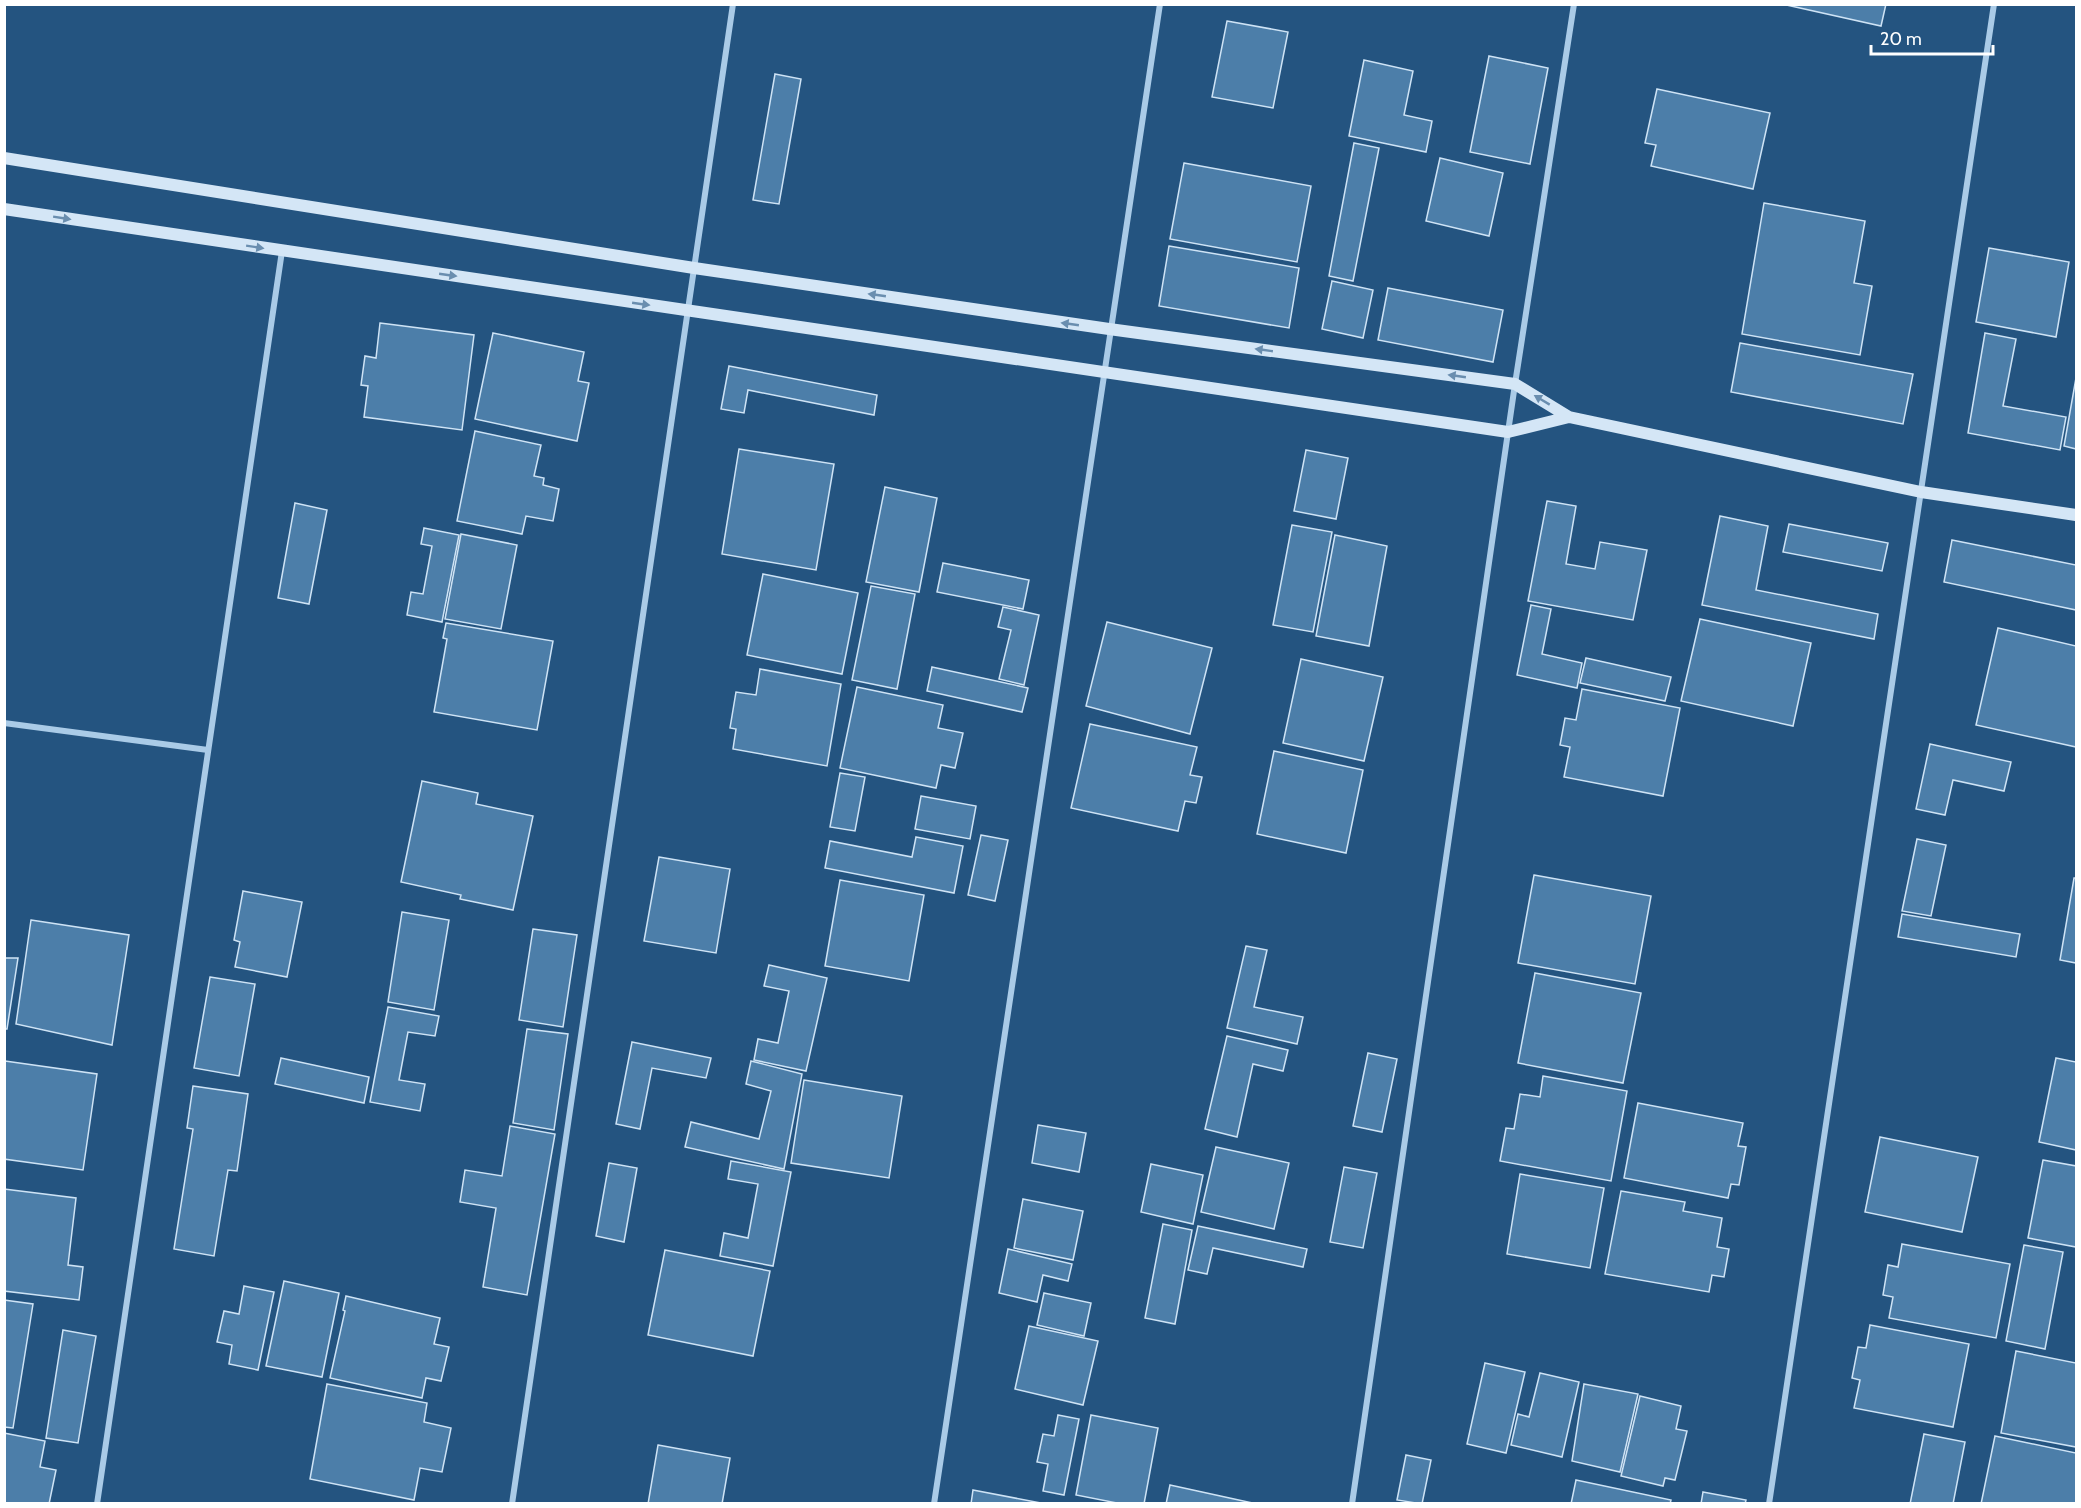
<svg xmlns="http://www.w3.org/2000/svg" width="2081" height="1508" viewBox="0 0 2081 1508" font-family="Cabin,sans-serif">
<rect width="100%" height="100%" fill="#245480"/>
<!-- building -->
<path fill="#4c7ea9" stroke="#cee3f5" stroke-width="1.5" d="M 1782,4 L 1886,4 L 1881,26 Z
M 1227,21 L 1288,32 L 1273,108 L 1212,97 Z
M 1489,56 L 1548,68 L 1530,164 L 1470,152 Z
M 1364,60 L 1413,71 L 1404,115 L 1432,121 L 1426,152 L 1349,136 Z
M 775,74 L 801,79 L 779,204 L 753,200 Z
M 1657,89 L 1770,113 L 1753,189 L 1651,166 L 1656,145 L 1645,143 Z
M 1354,143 L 1379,148 L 1353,281 L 1329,276 Z
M 1440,158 L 1503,173 L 1489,236 L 1426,221 Z
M 1184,163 L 1311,186 L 1297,262 L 1170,239 Z
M 1764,203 L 1865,221 L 1854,283 L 1872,286 L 1860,355 L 1742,334 Z
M 1169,246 L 1299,268 L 1289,328 L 1159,306 Z
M 1989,248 L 2069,262 L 2056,337 L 1976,322 Z
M 1332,281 L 1373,290 L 1363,338 L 1322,329 Z
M 1388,288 L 1503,310 L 1493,362 L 1378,340 Z
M 380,323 L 474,335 L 462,430 L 364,417 L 368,386 L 361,385 L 365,356 L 376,358 Z
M 493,333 L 584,352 L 578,381 L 589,383 L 577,441 L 475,419 Z
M 1985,333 L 2016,339 L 2003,406 L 2066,417 L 2060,450 L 1968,433 Z
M 1740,343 L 1913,374 L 1903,424 L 1731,392 Z
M 729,366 L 877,395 L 874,415 L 748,390 L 744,413 L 721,409 Z
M 2076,378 L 2076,449 L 2064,446 Z
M 475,431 L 541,445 L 534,476 L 544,478 L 543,485 L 559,489 L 553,521 L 526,516 L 522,534 L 457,521 Z
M 739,449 L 834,464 L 816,570 L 722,554 Z
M 1306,450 L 1348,458 L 1336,519 L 1294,511 Z
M 885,487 L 937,498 L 919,592 L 866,582 Z
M 1547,501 L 1576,506 L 1566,564 L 1595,569 L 1600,542 L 1647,550 L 1633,620 L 1528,601 Z
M 295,503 L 327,510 L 309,604 L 278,598 Z
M 1720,516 L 1768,526 L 1756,590 L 1878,614 L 1874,639 L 1702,605 Z
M 1789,524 L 1888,543 L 1882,571 L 1783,552 Z
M 1292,525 L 1332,532 L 1313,632 L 1273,625 Z
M 424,528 L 459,535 L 442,622 L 407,615 L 411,592 L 423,594 L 432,546 L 421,544 Z
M 461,534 L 517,545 L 501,629 L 445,619 Z
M 1335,535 L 1387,546 L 1369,646 L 1316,636 Z
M 1952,540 L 2076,565 L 2076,610 L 1944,582 Z
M 943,563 L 1029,580 L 1023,609 L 937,592 Z
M 763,574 L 858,593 L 842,674 L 747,655 Z
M 871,586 L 915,594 L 897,689 L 852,680 Z
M 1531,605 L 1551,609 L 1542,654 L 1582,663 L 1577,688 L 1517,675 Z
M 1003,607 L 1039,615 L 1024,685 L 999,679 L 1011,630 L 998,627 Z
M 1700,619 L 1811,643 L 1793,726 L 1681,701 Z
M 1107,622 L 1212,648 L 1190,734 L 1086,706 Z
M 446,623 L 553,641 L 537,730 L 434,712 L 447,639 L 443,638 Z
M 1998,628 L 2076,646 L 2076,747 L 1976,725 Z
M 1586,658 L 1671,677 L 1665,701 L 1580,683 Z
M 1301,659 L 1383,677 L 1364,761 L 1283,743 Z
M 932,667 L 1028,688 L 1022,712 L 927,691 Z
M 760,669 L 841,684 L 827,766 L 733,749 L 736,729 L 730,728 L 736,692 L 756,695 Z
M 857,687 L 943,705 L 938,728 L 963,733 L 955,768 L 941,765 L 936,788 L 840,768 Z
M 1582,689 L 1680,708 L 1663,796 L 1564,777 L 1570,747 L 1560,745 L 1565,718 L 1576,720 Z
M 1090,724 L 1197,747 L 1190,775 L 1202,777 L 1196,803 L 1185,801 L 1178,831 L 1071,808 Z
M 1930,744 L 2011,762 L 2004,791 L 1953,780 L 1945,815 L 1916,809 Z
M 1274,751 L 1363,770 L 1346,853 L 1257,834 Z
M 840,773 L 865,777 L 855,831 L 830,827 Z
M 422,781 L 478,793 L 476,804 L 533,816 L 513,910 L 460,899 L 461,895 L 401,882 Z
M 921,796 L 976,806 L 970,839 L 915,829 Z
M 981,835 L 1008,840 L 995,901 L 968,895 Z
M 916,837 L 963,846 L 954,893 L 825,868 L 830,841 L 912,857 Z
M 1917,839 L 1946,845 L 1931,916 L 1902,911 Z
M 659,857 L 730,869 L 716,953 L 644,941 Z
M 1534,875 L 1651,896 L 1635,984 L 1518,963 Z
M 2074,878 L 2076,878 L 2076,963 L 2060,960 Z
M 840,880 L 924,895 L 909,981 L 825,966 Z
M 243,891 L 302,902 L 287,977 L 235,967 L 240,942 L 234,940 Z
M 402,912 L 449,920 L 434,1010 L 388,1002 Z
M 1902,914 L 2020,934 L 2016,957 L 1898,937 Z
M 31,920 L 129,935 L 112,1045 L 16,1024 Z
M 533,929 L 577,935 L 563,1027 L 519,1020 Z
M 1246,946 L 1267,950 L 1254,1007 L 1303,1017 L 1297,1044 L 1227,1028 Z
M 4,958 L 18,958 L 7,1029 L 4,1029 Z
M 769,965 L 827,978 L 806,1071 L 754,1060 L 758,1039 L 778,1043 L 789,991 L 764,986 Z
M 1535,973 L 1641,993 L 1623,1083 L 1518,1063 Z
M 210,977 L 255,984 L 239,1076 L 194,1068 Z
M 388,1007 L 439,1016 L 435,1036 L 408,1032 L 399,1080 L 425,1084 L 420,1111 L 370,1102 Z
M 527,1029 L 568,1034 L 554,1130 L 513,1123 Z
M 1227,1036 L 1288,1050 L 1283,1071 L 1253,1064 L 1237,1137 L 1205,1129 Z
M 632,1042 L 711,1058 L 706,1078 L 652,1068 L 640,1129 L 616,1124 Z
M 1368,1053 L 1397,1059 L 1382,1132 L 1353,1126 Z
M 281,1058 L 369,1077 L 364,1103 L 275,1084 Z
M 2056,1058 L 2076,1062 L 2076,1150 L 2039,1142 Z
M 5,1061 L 97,1074 L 83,1170 L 4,1159 Z
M 751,1061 L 802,1074 L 784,1169 L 685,1147 L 691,1122 L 759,1139 L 771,1091 L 746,1084 Z
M 1543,1076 L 1627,1091 L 1611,1181 L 1500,1161 L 1506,1128 L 1514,1129 L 1520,1094 L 1540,1097 Z
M 804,1080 L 902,1096 L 889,1178 L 791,1163 Z
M 193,1086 L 248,1094 L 237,1171 L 228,1170 L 214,1256 L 174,1249 L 193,1129 L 187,1128 Z
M 1638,1103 L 1743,1123 L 1738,1146 L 1746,1147 L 1739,1185 L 1731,1184 L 1728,1198 L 1624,1178 Z
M 1038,1125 L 1086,1133 L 1079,1172 L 1032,1163 Z
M 510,1126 L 555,1134 L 527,1295 L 483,1287 L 496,1208 L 460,1202 L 465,1170 L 502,1176 Z
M 1880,1137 L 1978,1157 L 1962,1232 L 1865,1212 Z
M 1216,1147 L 1289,1163 L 1274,1229 L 1201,1212 Z
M 2043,1160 L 2076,1166 L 2076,1247 L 2028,1238 Z
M 731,1161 L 791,1172 L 773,1266 L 720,1256 L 724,1233 L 748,1238 L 758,1184 L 728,1179 Z
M 609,1163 L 637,1168 L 624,1242 L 596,1236 Z
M 1151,1164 L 1203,1175 L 1193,1224 L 1141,1212 Z
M 1344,1167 L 1377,1173 L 1363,1248 L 1330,1242 Z
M 1520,1174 L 1604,1188 L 1590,1268 L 1507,1254 Z
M 4,1189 L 76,1198 L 68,1265 L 83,1267 L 79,1300 L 4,1291 Z
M 1621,1191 L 1685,1202 L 1683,1211 L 1722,1218 L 1717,1247 L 1729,1249 L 1724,1277 L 1712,1275 L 1709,1292 L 1605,1274 Z
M 1023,1199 L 1083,1211 L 1073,1260 L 1014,1248 Z
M 1163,1224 L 1192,1230 L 1175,1324 L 1145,1318 Z
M 1198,1226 L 1307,1249 L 1303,1267 L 1213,1248 L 1207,1274 L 1188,1270 Z
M 1902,1244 L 2010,1264 L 1996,1338 L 1889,1318 L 1893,1297 L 1883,1295 L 1888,1265 L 1898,1267 Z
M 2024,1245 L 2063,1252 L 2045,1349 L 2006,1341 Z
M 1008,1249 L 1072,1264 L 1068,1281 L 1043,1275 L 1037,1302 L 999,1293 Z
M 665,1250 L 770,1271 L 753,1356 L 648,1335 Z
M 284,1281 L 339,1293 L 322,1377 L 266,1366 Z
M 244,1286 L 274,1292 L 258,1370 L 229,1364 L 232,1345 L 217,1342 L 224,1311 L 239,1314 Z
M 1044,1293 L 1091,1303 L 1084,1336 L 1037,1325 Z
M 346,1296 L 440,1318 L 434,1344 L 449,1347 L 441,1381 L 426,1378 L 422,1398 L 330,1378 L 345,1311 L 343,1310 Z
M 4,1300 L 33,1304 L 13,1428 L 4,1427 Z
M 1870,1325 L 1969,1344 L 1953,1427 L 1854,1408 L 1860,1380 L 1852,1378 L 1858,1347 L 1866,1348 Z
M 1029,1326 L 1098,1341 L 1083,1405 L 1015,1389 Z
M 63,1330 L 96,1336 L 78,1443 L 46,1438 Z
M 2016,1351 L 2076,1363 L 2076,1447 L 2001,1433 Z
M 1485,1363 L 1525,1372 L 1506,1453 L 1467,1444 Z
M 1540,1373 L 1579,1382 L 1562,1457 L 1511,1445 L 1518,1414 L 1529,1417 Z
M 327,1384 L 427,1403 L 424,1422 L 451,1428 L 442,1472 L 420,1468 L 414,1500 L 310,1479 Z
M 1584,1384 L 1638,1394 L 1620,1472 L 1572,1461 Z
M 1640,1396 L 1681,1406 L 1676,1429 L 1687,1431 L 1675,1480 L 1665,1478 L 1663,1486 L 1621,1476 Z
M 1058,1415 L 1079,1419 L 1064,1495 L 1043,1491 L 1048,1464 L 1037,1462 L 1043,1434 L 1054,1436 Z
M 1091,1415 L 1158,1428 L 1144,1504 L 1122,1504 L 1076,1495 Z
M 4,1433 L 45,1441 L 40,1467 L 56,1470 L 49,1504 L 4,1504 Z
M 1924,1434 L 1965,1442 L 1953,1504 L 1910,1504 Z
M 1995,1436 L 2076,1453 L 2076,1504 L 1981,1504 Z
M 658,1445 L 730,1458 L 722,1504 L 648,1504 Z
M 1406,1455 L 1431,1460 L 1422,1504 L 1397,1500 Z
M 1576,1480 L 1671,1500 L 1670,1504 L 1571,1504 Z
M 1170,1485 L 1257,1504 L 1166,1504 Z
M 973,1490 L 1046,1504 L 971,1504 Z
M 1703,1492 L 1746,1500 L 1745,1504 L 1701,1504 Z"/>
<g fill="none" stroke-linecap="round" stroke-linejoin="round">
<!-- minor -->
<path stroke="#aacbe7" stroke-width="6" d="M 4,723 L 208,750
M 97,1504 L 282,251
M 512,1504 L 733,4
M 934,1504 L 1160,4
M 1352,1504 L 1515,384 L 1574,4
M 1769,1504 L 1994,4"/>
<!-- secondary -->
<path stroke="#d4e6f6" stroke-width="12" d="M 4,158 L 694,268 L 1109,329 L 1515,384 L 1569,417 L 1921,492 L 2076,515
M 4,209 L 1508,432 L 1569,417"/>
</g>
<!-- one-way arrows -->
<defs><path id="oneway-solid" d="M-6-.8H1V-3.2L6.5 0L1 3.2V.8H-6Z" transform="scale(1.5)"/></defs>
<g fill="#6a8eaf">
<use href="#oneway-solid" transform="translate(62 218) rotate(9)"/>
<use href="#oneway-solid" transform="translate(255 247) rotate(9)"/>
<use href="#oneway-solid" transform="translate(448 275) rotate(8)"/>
<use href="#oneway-solid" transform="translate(877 295) rotate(-172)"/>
<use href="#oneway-solid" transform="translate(641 304) rotate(8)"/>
<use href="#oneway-solid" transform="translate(1070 324) rotate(-172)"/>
<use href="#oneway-solid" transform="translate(1264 350) rotate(-172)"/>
<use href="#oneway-solid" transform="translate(1457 376) rotate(-172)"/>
<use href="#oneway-solid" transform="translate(1542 400) rotate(-149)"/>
</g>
<!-- border -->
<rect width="2081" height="1508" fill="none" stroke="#ffffff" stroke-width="12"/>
<!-- scale -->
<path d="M1871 45v9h122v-9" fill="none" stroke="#ffffff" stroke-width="3"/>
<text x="1880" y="45" font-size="18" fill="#ffffff" stroke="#245480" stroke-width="4.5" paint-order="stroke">20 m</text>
</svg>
